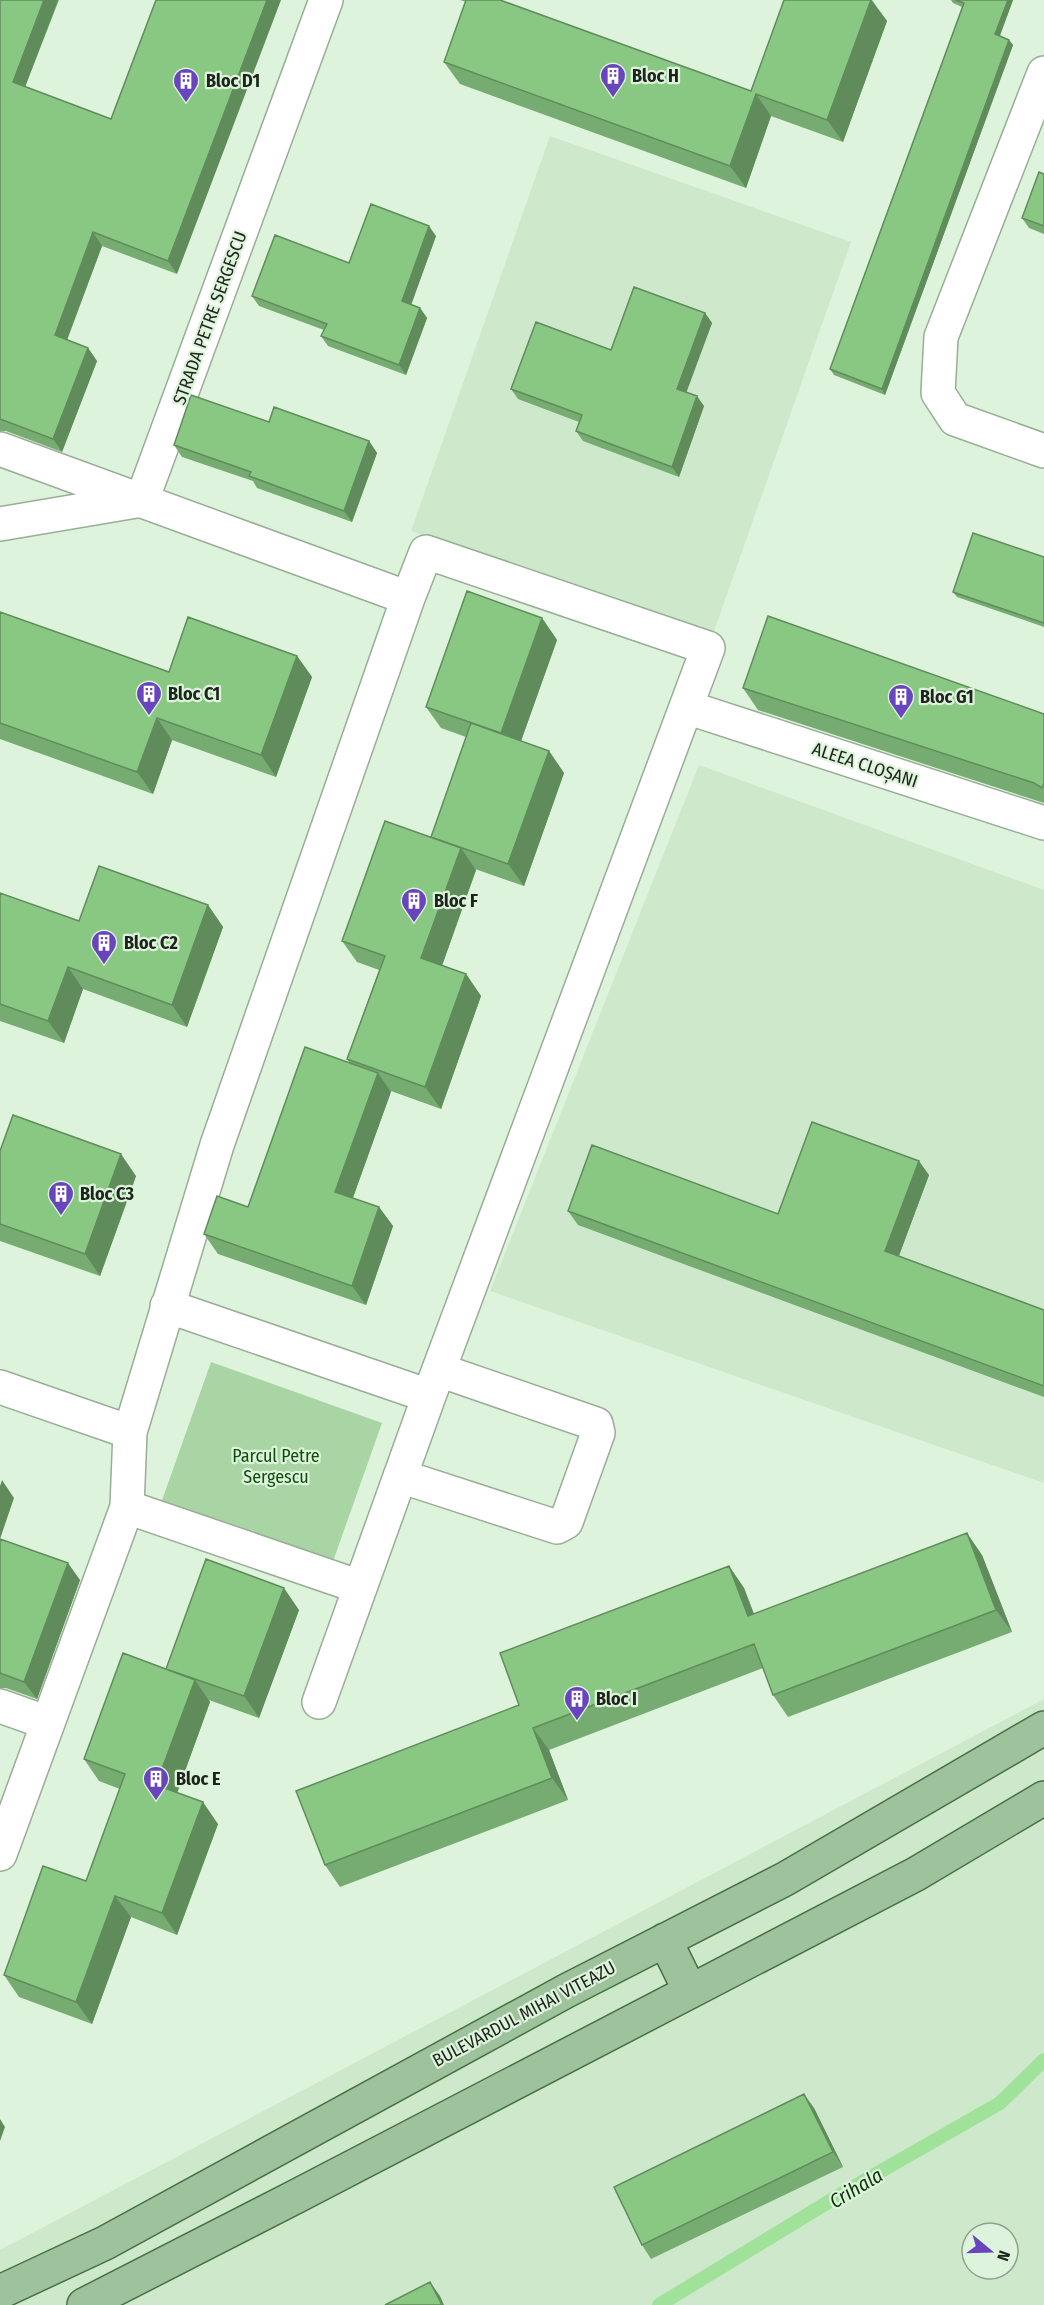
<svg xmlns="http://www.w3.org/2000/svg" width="1044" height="2305" viewBox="0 0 1044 2305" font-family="'Fira Sans Condensed',sans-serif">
<rect width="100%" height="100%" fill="#def3dc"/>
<!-- built -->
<path fill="#cee8cb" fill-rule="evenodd" d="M 550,136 L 851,242 L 712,637 L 411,531 Z
M 699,765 L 1044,890 L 1044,1483 L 490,1291 Z
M 1044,1699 L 1044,2305 L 0,2305 L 0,2250 ZM 972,2233 L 1008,2233 L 1008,2269 L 972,2269 Z"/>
<!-- green -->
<path fill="#a8d5a3" d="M 211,1362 L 382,1423 L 331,1567 L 160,1506 Z"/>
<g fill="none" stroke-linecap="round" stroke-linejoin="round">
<!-- stream -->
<path stroke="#a1e29b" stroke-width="14" d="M 659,2305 L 848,2190 L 1000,2103 L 1044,2060"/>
<defs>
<path id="minor" d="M 1044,73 L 941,337 L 938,393 L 955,419 L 1044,451
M 0,449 L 408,598 L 217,1145 L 130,1432 L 0,1387
M 0,524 L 142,500 L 326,0
M 686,707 L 1044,823
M 167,1306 L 429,1396 L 708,648 L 426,552 L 408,598
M 400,1476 L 557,1527 L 566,1522 L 598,1433 L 596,1424 L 439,1370
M 127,1507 L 360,1587
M 319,1702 L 429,1396
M 0,1706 L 48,1723
M 0,1854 L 127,1507 L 130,1432"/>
<path id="major" d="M 665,1940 L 690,1991
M 0,2292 L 105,2243 L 566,1991 L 785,1879 L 1044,1728
M 84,2305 L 297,2196 L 916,1874 L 1044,1798"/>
</defs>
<!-- minor casing -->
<use href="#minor" stroke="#99ad97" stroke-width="36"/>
<!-- major casing -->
<use href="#major" stroke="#467143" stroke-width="36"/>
<!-- minor -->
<use href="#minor" stroke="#fff" stroke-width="33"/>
<!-- major -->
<use href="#major" stroke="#9ec29b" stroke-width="33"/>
</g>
<!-- wall -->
<path fill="#76ac71" d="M 0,0 L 59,0 L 25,87 L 111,119 L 177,274 L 102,246 L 67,340 L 88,348 L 97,361 L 62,452 L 6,431 L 0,431 Z
M 460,0 L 500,0 L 751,91 L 784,0 L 872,0 L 887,21 L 843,142 L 771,116 L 746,188 L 460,84 L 444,62 L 466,2 Z
M 951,0 L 1013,0 L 1000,36 L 1009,40 L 1013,45 L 885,395 L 834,375 L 830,369 L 962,7 L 953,3 Z
M 1044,174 L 1044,234 L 1029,228 L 1022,218 Z
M 436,236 L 411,304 L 420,308 L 427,318 L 406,375 L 328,346 L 321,336 L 324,330 L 259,306 L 252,296 L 349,263 Z
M 705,313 L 712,323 L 686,392 L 704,406 L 679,477 L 583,441 L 576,431 L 579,422 L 518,399 L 511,389 Z
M 269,422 L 369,441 L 377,453 L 352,522 L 257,488 L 253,481 L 182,457 L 174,445 Z
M 1044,557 L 1044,627 L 957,597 L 953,592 Z
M 0,612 L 169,672 L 297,656 L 312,677 L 276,777 L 172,740 L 153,794 L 0,739 Z
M 542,618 L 557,640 L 521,741 L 549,751 L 564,773 L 524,886 L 475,869 L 476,870 L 442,965 L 466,974 L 481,996 L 441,1109 L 391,1091 L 353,1198 L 379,1207 L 393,1226 L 366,1305 L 218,1254 L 204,1234 L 248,1207 L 350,1063 L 347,1059 L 379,970 L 357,962 L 342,941 L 432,838 L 466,737 L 441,728 L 426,707 Z
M 743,688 L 1044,714 L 1044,803 L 758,710 Z
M 0,893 L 79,921 L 208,905 L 223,927 L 187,1027 L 83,989 L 64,1043 L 0,1021 Z
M 0,1151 L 136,1176 L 100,1276 L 0,1241 Z
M 929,1175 L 899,1256 L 1044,1310 L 1044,1397 L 578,1225 L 568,1211 L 778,1214 Z
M 0,1539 L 80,1580 L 37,1699 L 6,1688 L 0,1688 Z
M 982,1555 L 1012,1632 L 788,1717 L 773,1695 L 763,1668 L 549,1750 L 568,1800 L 340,1887 L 325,1865 L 519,1705 L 729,1566 L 744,1588 L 754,1614 Z
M 299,1610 L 259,1718 L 209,1700 L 210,1702 L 177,1793 L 218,1824 L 177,1935 L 131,1917 L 92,2024 L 19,1997 L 4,1975 L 86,1881 L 120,1789 L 99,1781 L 84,1759 L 167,1670 Z
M 814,2108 L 843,2167 L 651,2259 L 642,2245 Z"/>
<!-- shaded-wall -->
<path fill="#608c5c" d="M 44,0 L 58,0 L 22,95 L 13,82 Z
M 267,0 L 281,0 L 177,274 L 168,261 Z
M 871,0 L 887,21 L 843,142 L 827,120 Z
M 1008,0 L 1013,0 L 998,40 L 995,34 Z
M 1009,40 L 1013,45 L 885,395 L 882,389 Z
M 756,94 L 771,116 L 746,188 L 730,166 Z
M 429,226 L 436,236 L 409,311 L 402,301 Z
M 93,232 L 102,246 L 64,348 L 55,335 Z
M 420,308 L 427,318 L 406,375 L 399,365 Z
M 705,313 L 712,323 L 684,399 L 677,389 Z
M 88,348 L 97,361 L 62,452 L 53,439 Z
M 697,396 L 704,406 L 679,477 L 672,467 Z
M 369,441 L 377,453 L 352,522 L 344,511 Z
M 542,618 L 557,640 L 516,755 L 501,733 Z
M 297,656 L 312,677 L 276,777 L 261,755 Z
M 157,718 L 172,740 L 153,794 L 137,772 Z
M 549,751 L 564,773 L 524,886 L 508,864 Z
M 461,848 L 476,870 L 437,980 L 421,958 Z
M 208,905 L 223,927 L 187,1027 L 172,1005 Z
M 68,967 L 83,989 L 64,1043 L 48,1021 Z
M 466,974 L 481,996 L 441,1109 L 425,1087 Z
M 378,1073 L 391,1092 L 348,1211 L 335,1192 Z
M 121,1154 L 136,1176 L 100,1276 L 85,1254 Z
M 919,1161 L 929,1175 L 895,1266 L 885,1251 Z
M 379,1207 L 393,1226 L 366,1305 L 352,1286 Z
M 2,1480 L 14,1498 L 0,1539 L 0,1486 Z
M 967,1533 L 982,1555 L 1012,1632 L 996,1610 Z
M 68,1563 L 80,1580 L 37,1699 L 24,1682 Z
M 729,1566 L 744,1588 L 763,1638 L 748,1616 Z
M 284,1588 L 299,1610 L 259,1718 L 244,1696 Z
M 195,1680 L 210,1702 L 172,1807 L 156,1785 Z
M 533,1728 L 549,1750 L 568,1800 L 552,1778 Z
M 203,1802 L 218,1824 L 177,1935 L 162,1913 Z
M 115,1896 L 131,1917 L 92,2024 L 76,2002 Z
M 804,2094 L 814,2108 L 843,2167 L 833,2152 Z
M 0,2119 L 5,2127 L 0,2141 Z
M 430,2282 L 440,2296 L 444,2305 L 442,2305 Z"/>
<!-- building -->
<path fill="#89c883" stroke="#608c5c" stroke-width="1.5" d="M 0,0 L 44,0 L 13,82 L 111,119 L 156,0 L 267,0 L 168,261 L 93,232 L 55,335 L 88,348 L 53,439 L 0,419 Z
M 466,0 L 500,0 L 751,91 L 784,0 L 871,0 L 827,120 L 756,94 L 730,166 L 444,62 Z
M 955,0 L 1008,0 L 995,34 L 1009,40 L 882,389 L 830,369 L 964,3 Z
M 1039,172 L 1044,174 L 1044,226 L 1022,218 Z
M 371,204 L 429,226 L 402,301 L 420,308 L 399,365 L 321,336 L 327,324 L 252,296 L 275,235 L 349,263 Z
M 634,287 L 705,313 L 677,389 L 697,396 L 672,467 L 576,431 L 582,415 L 511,389 L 536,322 L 611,350 Z
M 191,395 L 269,422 L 274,407 L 369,441 L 344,511 L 249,476 L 251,472 L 174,445 Z
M 973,533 L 1044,557 L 1044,623 L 953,592 Z
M 467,591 L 542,618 L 501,733 L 426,707 Z
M 0,612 L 169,672 L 188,617 L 297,656 L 261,755 L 157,718 L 137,772 L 0,723 Z
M 768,616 L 1044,714 L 1044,783 L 1042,788 L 1034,783 L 743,688 Z
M 471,723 L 549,751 L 508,864 L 431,837 Z
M 385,821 L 461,848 L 421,958 L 466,974 L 425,1087 L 347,1059 L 385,956 L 342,941 Z
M 99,866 L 208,905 L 172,1005 L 68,967 L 48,1021 L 0,1004 L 0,893 L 79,921 Z
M 305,1047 L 378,1073 L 335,1192 L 379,1207 L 352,1286 L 204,1234 L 217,1196 L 248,1207 Z
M 13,1115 L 121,1154 L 85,1254 L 0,1224 L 0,1151 Z
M 812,1122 L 919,1161 L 885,1251 L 1044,1310 L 1044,1386 L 568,1211 L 592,1145 L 778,1214 Z
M 967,1533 L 996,1610 L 773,1695 L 754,1644 L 533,1728 L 552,1778 L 325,1865 L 296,1791 L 519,1705 L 500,1653 L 729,1566 L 748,1616 Z
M 0,1539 L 68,1563 L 24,1682 L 0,1673 Z
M 206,1559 L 284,1588 L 244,1696 L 166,1669 Z
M 123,1653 L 195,1680 L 156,1785 L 203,1802 L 162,1913 L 115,1896 L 76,2002 L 4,1975 L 43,1866 L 86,1881 L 125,1774 L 84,1759 Z
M 804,2094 L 833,2152 L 642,2245 L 614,2187 Z
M 430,2282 L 442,2305 L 385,2305 Z"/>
<!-- icons -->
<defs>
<symbol id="building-pin" viewBox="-11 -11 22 30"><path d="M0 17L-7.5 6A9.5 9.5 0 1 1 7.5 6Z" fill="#6945bd" stroke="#def3dc"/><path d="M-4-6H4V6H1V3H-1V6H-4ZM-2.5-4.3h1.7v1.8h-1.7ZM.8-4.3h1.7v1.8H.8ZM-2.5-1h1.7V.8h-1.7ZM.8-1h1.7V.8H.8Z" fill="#fff"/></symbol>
</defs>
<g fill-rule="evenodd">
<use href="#building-pin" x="598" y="61" width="30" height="40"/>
<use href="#building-pin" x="171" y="66" width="30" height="40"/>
<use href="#building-pin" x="134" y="679" width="30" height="40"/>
<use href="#building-pin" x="886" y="682" width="30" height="40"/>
<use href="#building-pin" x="399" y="886" width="30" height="40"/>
<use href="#building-pin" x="89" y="928" width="30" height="40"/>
<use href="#building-pin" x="46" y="1179" width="30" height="40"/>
<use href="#building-pin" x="562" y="1684" width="30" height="40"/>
<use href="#building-pin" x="141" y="1764" width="30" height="40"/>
</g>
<g text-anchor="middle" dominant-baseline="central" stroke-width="4.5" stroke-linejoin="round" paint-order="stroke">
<!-- poi labels -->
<g font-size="18" font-weight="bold" fill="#1c241b" stroke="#def3dc" text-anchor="start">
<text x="632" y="76">Bloc H</text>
<text x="206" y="81">Bloc D1</text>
<text x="168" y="694">Bloc C1</text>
<text x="920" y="697">Bloc G1</text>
<text x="434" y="901">Bloc F</text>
<text x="124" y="943">Bloc C2</text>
<text x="80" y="1194">Bloc C3</text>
<text x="596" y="1699">Bloc I</text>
<text x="176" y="1779">Bloc E</text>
</g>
<!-- street labels -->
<g font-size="18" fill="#1c241b" stroke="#def3dc">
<text transform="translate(210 318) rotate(-70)">STRADA PETRE SERGESCU</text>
<text transform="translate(865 765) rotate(18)">ALEEA CLOȘANI</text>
<text transform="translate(524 2014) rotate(-28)">BULEVARDUL MIHAI VITEAZU</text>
</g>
<!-- park labels -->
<g font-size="18" fill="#0d4f0a" stroke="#def3dc">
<text x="276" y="1456">Parcul Petre<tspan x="276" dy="21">Sergescu</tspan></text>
</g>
<!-- water labels -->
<g font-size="20" font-style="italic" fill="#0b3709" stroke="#def3dc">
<text transform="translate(856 2188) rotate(-31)">Crihala</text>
</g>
</g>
<!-- north arrow -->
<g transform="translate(990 2251) rotate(109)"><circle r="28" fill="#def3dc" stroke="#90a08f" stroke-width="1.5"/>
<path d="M0-4.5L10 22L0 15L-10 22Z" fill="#6945bd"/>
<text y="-9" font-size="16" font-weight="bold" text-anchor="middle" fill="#1c241b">N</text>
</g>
</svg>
